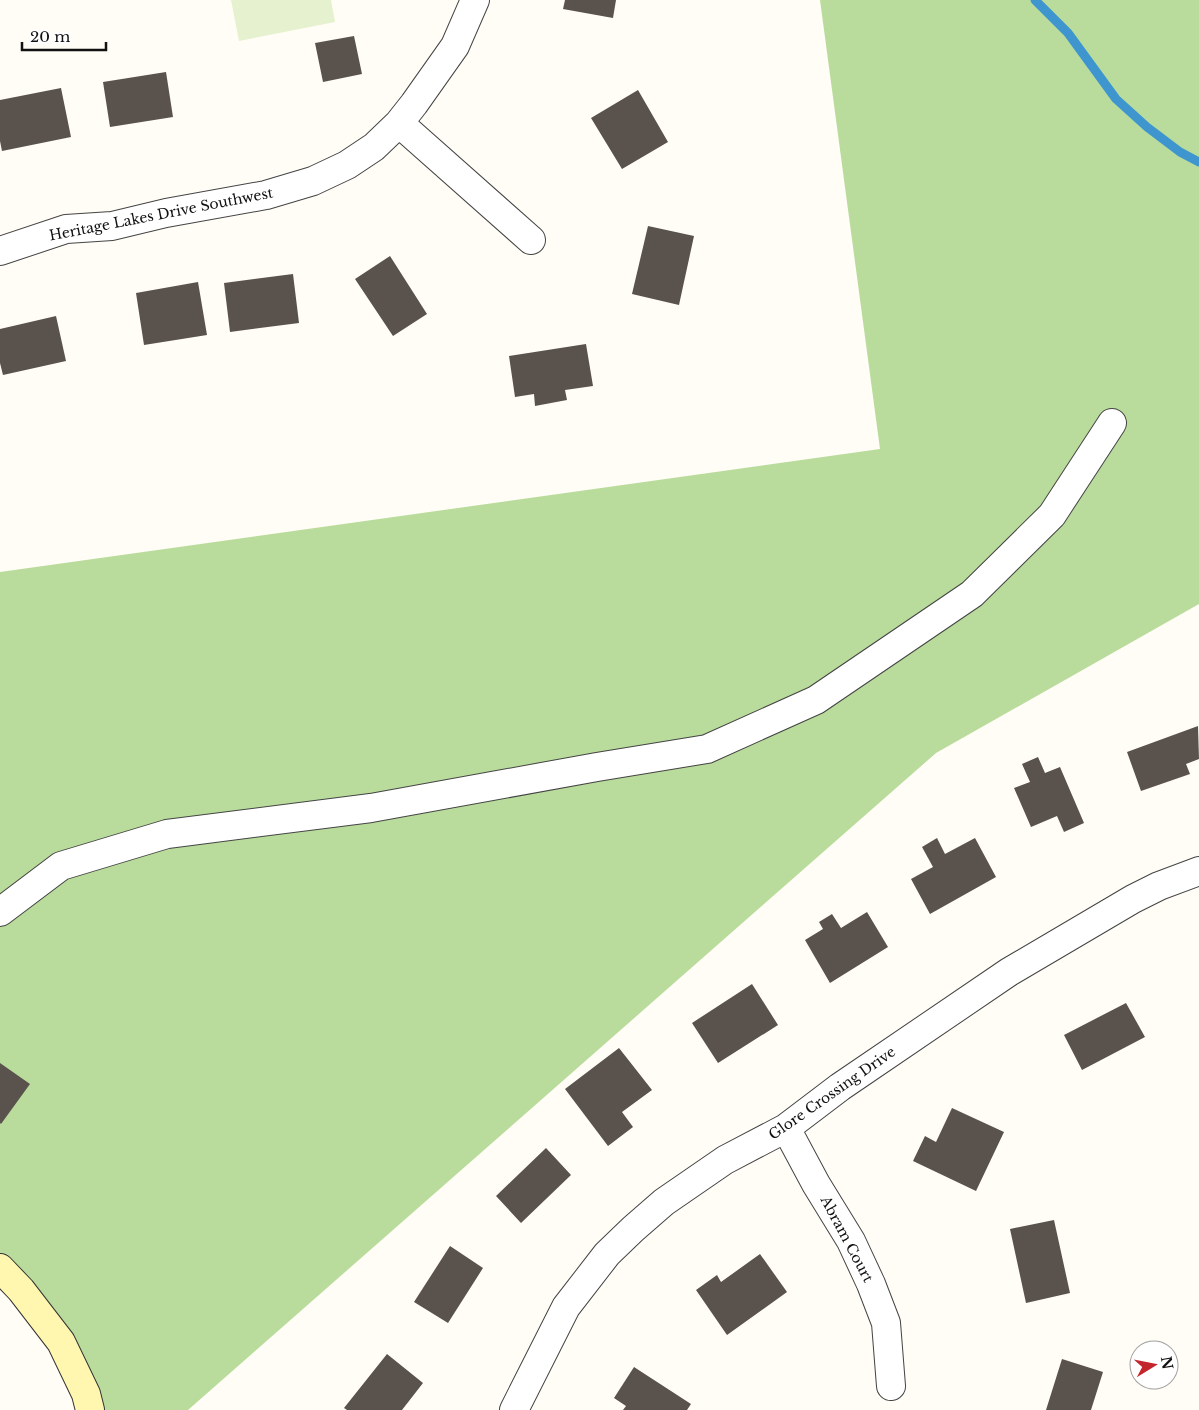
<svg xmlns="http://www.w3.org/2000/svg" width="1199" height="1410" viewBox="0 0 1199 1410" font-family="'Libre Baskerville',serif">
<rect width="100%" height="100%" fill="#fffdf5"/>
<!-- forest -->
<path fill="#b9dc9c" d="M 820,0 L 1199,0 L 1199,604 L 936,753 L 188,1410 L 100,1410 L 0,1281 L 0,572 L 880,449 Z"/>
<!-- pitch -->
<path fill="#e6f2cf" d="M 231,0 L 331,0 L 335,22 L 239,41 Z"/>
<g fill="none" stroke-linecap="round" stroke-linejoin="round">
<!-- stream -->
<path stroke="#3f96cf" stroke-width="9" d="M 1035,0 L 1068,33 L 1116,99 L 1147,127 L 1180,152 L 1199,162"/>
</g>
<!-- building -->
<path fill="#5a524d" d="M 565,0 L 616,0 L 613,18 L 563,9 Z
M 354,36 L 362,74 L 323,82 L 315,43 Z
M 166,72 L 173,117 L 110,127 L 103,82 Z
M 61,88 L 71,137 L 2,151 L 0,141 L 0,100 Z
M 638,90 L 668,142 L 622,169 L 591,118 Z
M 648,226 L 694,236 L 679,305 L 632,294 Z
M 390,256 L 427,314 L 393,336 L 355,279 Z
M 293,274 L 299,323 L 230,332 L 224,283 Z
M 198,282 L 207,335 L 144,345 L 136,293 Z
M 56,316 L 66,361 L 3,375 L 0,363 L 0,329 Z
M 586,344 L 593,386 L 565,390 L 567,400 L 535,406 L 534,394 L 515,397 L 509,356 Z
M 1198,726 L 1199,759 L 1186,764 L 1190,774 L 1141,791 L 1127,752 Z
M 1038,757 L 1045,773 L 1060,767 L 1084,823 L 1064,832 L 1057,816 L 1031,827 L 1014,788 L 1030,782 L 1022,764 Z
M 937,838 L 945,854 L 975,838 L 996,877 L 930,914 L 911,879 L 933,867 L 922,847 Z
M 867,912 L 888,947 L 830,983 L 805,940 L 823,929 L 819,922 L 832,914 L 841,928 Z
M 752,984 L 778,1025 L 718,1063 L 692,1023 Z
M 1126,1003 L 1145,1037 L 1082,1070 L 1064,1035 Z
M 619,1048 L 652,1090 L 622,1112 L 633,1127 L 608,1146 L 565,1089 Z
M 0,1063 L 30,1084 L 1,1124 L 0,1123 Z
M 952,1108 L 1004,1132 L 976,1191 L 913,1161 L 925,1136 L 936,1142 Z
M 546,1148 L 571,1175 L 521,1223 L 496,1196 Z
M 1054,1220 L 1070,1293 L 1026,1303 L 1010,1229 Z
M 450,1246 L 483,1268 L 448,1323 L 414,1302 Z
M 760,1254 L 787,1292 L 727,1335 L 696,1290 L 717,1275 L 721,1282 Z
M 387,1354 L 423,1383 L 402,1410 L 347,1410 L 344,1408 Z
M 1062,1359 L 1103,1372 L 1091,1410 L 1046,1410 Z
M 634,1367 L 691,1404 L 687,1410 L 623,1410 L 626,1406 L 614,1398 Z"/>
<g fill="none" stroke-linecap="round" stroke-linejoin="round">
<defs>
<path id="street" d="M 399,123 L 531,240
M 0,251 L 66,229 L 112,226 L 166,213 L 266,195 L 313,181 L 347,165 L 374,147 L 399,123 L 414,104 L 455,46 L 475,0
M 0,912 L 61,866 L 167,834 L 371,808 L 597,767 L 707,749 L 816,700 L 972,594 L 1052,515 L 1112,423
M 786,1128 L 816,1184 L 851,1241 L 871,1284 L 886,1323 L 891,1386
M 514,1410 L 566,1307 L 607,1254 L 633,1229 L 664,1202 L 725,1160 L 786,1128 L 840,1087 L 1009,972 L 1133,899 L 1159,886 L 1199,871"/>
<path id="secondary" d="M 0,1268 L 21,1290 L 61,1342 L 86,1394 L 90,1410"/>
</defs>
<!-- street casing -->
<use href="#street" stroke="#444" stroke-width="30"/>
<!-- secondary casing -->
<use href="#secondary" stroke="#333" stroke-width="30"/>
<!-- street -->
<use href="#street" stroke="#fff" stroke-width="28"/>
<!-- secondary -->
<use href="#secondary" stroke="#fff6b0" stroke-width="28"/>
</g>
<g text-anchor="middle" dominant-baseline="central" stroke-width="5" stroke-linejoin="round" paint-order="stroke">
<!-- street labels -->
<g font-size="14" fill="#111" stroke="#fff">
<text transform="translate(161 214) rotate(-11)">Heritage Lakes Drive Southwest</text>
<text transform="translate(832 1093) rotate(-35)">Glore Crossing Drive</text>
<text transform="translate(847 1239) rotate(62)">Abram Court</text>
</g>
</g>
<!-- north arrow -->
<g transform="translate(1154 1365) rotate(80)"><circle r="24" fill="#ffffff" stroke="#a0a0a0"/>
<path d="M0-4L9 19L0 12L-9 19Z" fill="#c4262e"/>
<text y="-8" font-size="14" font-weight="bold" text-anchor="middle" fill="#111111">N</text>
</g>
<!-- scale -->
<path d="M22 42v8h84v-8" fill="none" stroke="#111111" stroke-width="2.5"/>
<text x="30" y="42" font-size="15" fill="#111111" stroke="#ffffff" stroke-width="4" paint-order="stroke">20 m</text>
</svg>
